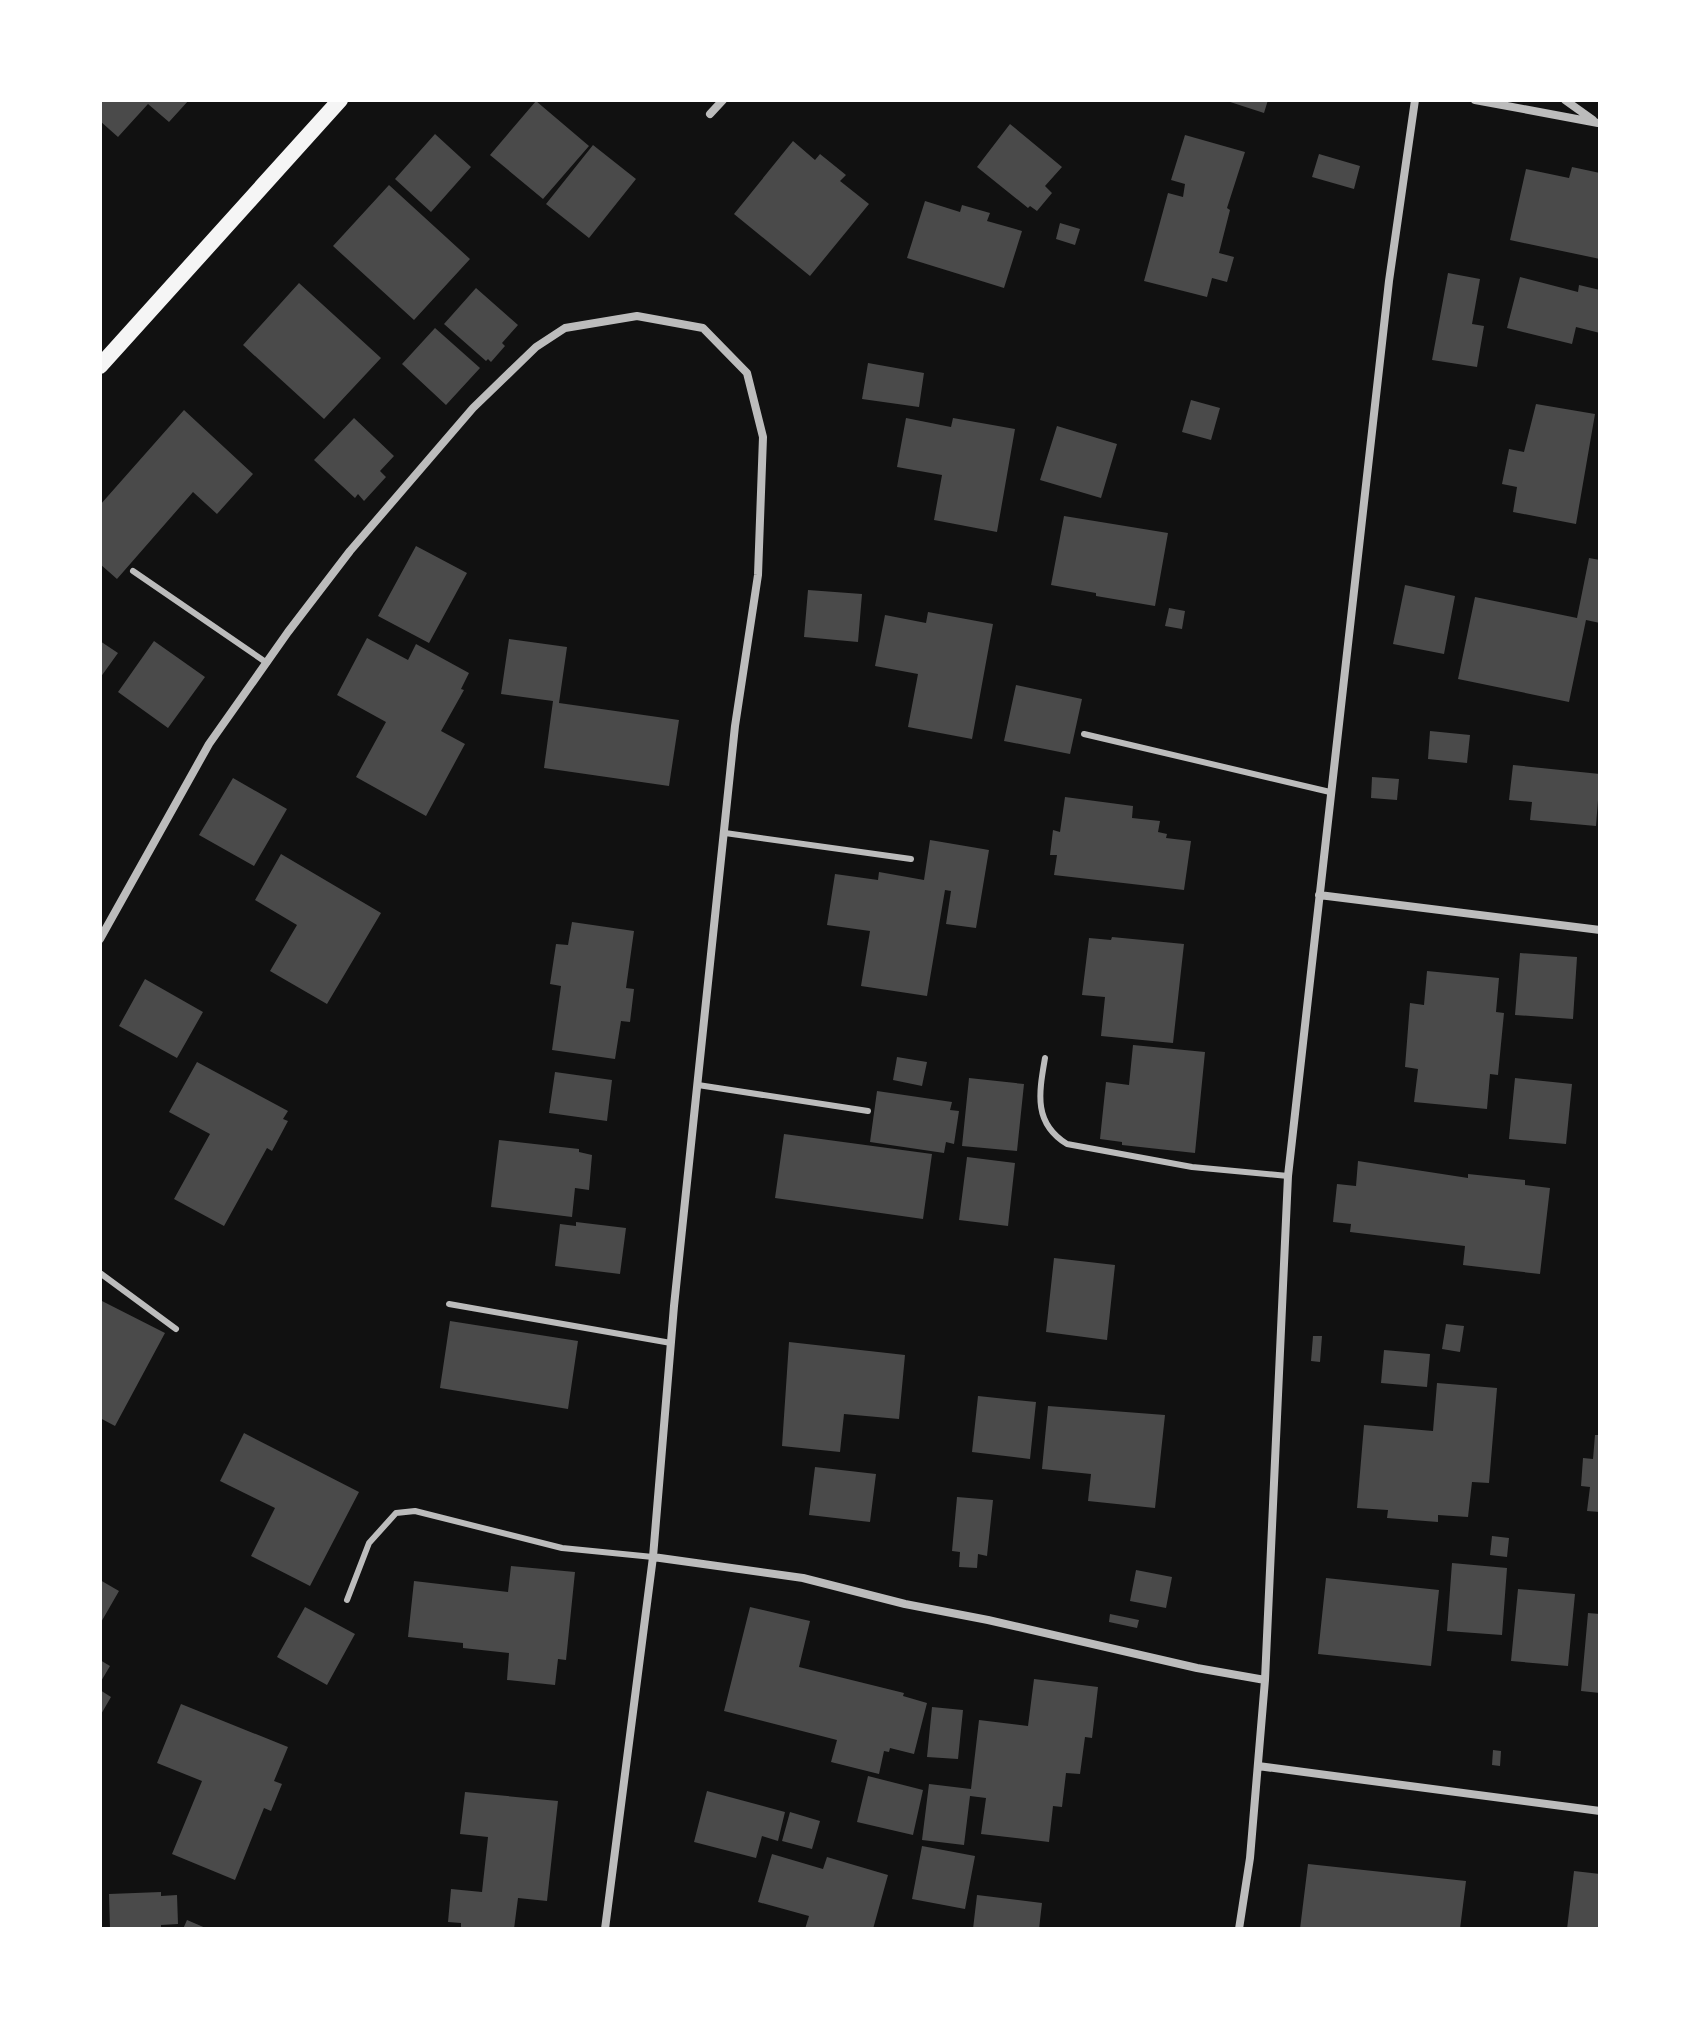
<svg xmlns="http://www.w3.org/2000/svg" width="1700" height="2029" viewBox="0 0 1700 2029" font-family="Helvetica,sans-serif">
<rect width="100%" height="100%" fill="#111"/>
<!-- building -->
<path fill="#4a4a4a" d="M 100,100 L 189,100 L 169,122 L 148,104 L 118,137 L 100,121 Z
M 1224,100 L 1268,100 L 1264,113 Z
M 536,101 L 589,146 L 543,199 L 490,155 Z
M 1010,124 L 1062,167 L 1045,186 L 1052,193 L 1037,211 L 1030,206 L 1028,208 L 977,167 Z
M 435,134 L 471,167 L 431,212 L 395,179 Z
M 1185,135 L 1245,152 L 1227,208 L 1230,210 L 1219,253 L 1234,257 L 1227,282 L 1212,278 L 1207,297 L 1144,281 L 1168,193 L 1183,197 L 1185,184 L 1171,180 Z
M 793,141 L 815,160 L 820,154 L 846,175 L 840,181 L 869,204 L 810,276 L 734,214 Z
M 593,145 L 636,179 L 589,238 L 546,204 Z
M 1319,154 L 1360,166 L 1354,189 L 1312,177 Z
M 1572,167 L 1600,173 L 1600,259 L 1510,240 L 1526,169 L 1569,178 Z
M 389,185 L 470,259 L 414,320 L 333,246 Z
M 925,201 L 960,212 L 962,205 L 990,213 L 987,221 L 1022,231 L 1004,288 L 907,258 Z
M 1060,223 L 1080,229 L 1075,245 L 1056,239 Z
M 1448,273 L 1480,279 L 1472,324 L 1484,326 L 1477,367 L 1432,360 Z
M 1520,277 L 1578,292 L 1579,285 L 1600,290 L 1600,333 L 1576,327 L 1572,344 L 1507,328 Z
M 299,283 L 381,358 L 324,419 L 243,345 Z
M 476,288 L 518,325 L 502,343 L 505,346 L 491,362 L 488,359 L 486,361 L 444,324 Z
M 435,328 L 480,368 L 446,405 L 402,364 Z
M 868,363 L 924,373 L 919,407 L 862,399 Z
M 1191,400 L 1220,408 L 1211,440 L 1182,432 Z
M 1536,404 L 1595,414 L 1576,524 L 1513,512 L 1517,487 L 1502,484 L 1509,449 L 1524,452 Z
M 184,410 L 253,474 L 217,514 L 193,492 L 117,579 L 100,564 L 100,505 Z
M 354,418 L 394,456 L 380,471 L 386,477 L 364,501 L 358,494 L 355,498 L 314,460 Z
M 906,418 L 951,427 L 953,418 L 1015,429 L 997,532 L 934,520 L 942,475 L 897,467 Z
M 1057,426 L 1117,444 L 1101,498 L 1040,480 Z
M 1064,516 L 1168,533 L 1155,606 L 1096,596 L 1096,593 L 1051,585 Z
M 416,546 L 467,573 L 429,643 L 378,616 Z
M 1589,558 L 1600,560 L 1600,623 L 1586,620 L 1569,702 L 1458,679 L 1475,597 L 1577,618 Z
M 1405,585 L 1455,596 L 1444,654 L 1393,644 Z
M 808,590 L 862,594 L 858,642 L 804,637 Z
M 1169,608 L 1185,611 L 1182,629 L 1165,626 Z
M 928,612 L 993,624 L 972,739 L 908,727 L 918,674 L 875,666 L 885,615 L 926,623 Z
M 367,638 L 408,660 L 416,644 L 469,673 L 461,689 L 464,690 L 441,731 L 465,744 L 426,816 L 356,777 L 386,722 L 337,695 Z
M 509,639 L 567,647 L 559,703 L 679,720 L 669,786 L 544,768 L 553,701 L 501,694 Z
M 100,641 L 118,653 L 100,678 Z
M 154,641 L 205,677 L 168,728 L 118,692 Z
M 1016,685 L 1082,699 L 1070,754 L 1004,741 Z
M 1430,731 L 1470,735 L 1467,763 L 1428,759 Z
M 1513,765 L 1600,774 L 1596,826 L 1530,820 L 1532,802 L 1509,800 Z
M 1372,777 L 1399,779 L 1397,800 L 1371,798 Z
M 233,778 L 287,809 L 254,866 L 199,835 Z
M 1065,797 L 1133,806 L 1132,818 L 1160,821 L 1158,832 L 1167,834 L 1166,838 L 1191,841 L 1184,890 L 1054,875 L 1057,855 L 1050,855 L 1053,830 L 1060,832 Z
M 930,840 L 989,850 L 976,928 L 946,924 L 951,891 L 945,890 L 927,996 L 861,986 L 870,931 L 827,925 L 835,874 L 878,880 L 879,872 L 924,880 Z
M 281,854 L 381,913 L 327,1004 L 270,971 L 297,925 L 255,900 Z
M 572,922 L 634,931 L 626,988 L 634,989 L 630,1022 L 621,1021 L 615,1059 L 552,1050 L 561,986 L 550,984 L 556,944 L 568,945 Z
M 1112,937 L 1184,944 L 1173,1043 L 1101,1036 L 1105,997 L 1082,995 L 1089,938 L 1111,940 Z
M 1520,953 L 1577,957 L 1573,1019 L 1515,1015 Z
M 1427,971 L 1499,978 L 1496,1012 L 1504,1013 L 1498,1075 L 1490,1074 L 1487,1109 L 1414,1102 L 1418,1069 L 1405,1067 L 1410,1003 L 1424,1005 Z
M 145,979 L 203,1012 L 177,1058 L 119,1026 Z
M 1133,1045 L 1205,1052 L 1195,1153 L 1122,1145 L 1122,1142 L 1100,1139 L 1106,1082 L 1129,1085 Z
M 897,1057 L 927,1062 L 922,1086 L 893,1080 Z
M 197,1062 L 288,1111 L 283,1119 L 288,1121 L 272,1151 L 267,1148 L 224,1226 L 174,1199 L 210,1134 L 169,1112 Z
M 555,1072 L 612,1080 L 607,1121 L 549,1113 Z
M 969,1078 L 1024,1084 L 1017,1151 L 962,1146 Z
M 1515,1078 L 1572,1084 L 1566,1144 L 1509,1139 Z
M 877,1091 L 952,1102 L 950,1110 L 959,1111 L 954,1144 L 946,1142 L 944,1153 L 870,1142 Z
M 784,1134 L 932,1154 L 923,1219 L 775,1198 Z
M 499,1140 L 579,1149 L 579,1152 L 592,1155 L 589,1190 L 575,1188 L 572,1217 L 491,1207 Z
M 967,1157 L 1015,1163 L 1008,1226 L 959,1220 Z
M 1358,1161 L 1468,1178 L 1468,1174 L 1525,1180 L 1525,1185 L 1550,1188 L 1540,1274 L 1463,1265 L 1465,1246 L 1350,1232 L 1351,1224 L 1333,1222 L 1337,1184 L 1356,1186 Z
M 576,1222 L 626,1228 L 620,1274 L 555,1266 L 560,1224 L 576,1226 Z
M 1054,1258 L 1115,1265 L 1107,1340 L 1046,1332 Z
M 100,1300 L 165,1333 L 115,1426 L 100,1418 Z
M 450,1321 L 578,1341 L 568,1409 L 440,1388 Z
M 1446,1324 L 1464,1326 L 1460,1352 L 1442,1349 Z
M 1313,1336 L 1322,1336 L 1320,1362 L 1311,1361 Z
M 789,1342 L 905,1355 L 899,1419 L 844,1414 L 840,1452 L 782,1446 Z
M 1384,1350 L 1430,1354 L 1427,1387 L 1381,1383 Z
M 1437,1383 L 1497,1388 L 1489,1483 L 1472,1482 L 1468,1517 L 1438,1515 L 1438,1522 L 1387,1518 L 1388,1510 L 1357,1508 L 1364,1425 L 1433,1431 Z
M 978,1396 L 1036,1402 L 1030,1459 L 972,1452 Z
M 1048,1406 L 1165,1415 L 1155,1508 L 1088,1501 L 1091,1474 L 1042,1469 Z
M 244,1433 L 359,1492 L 310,1586 L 251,1556 L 275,1508 L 220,1481 Z
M 1595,1435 L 1600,1435 L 1600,1512 L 1587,1511 L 1590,1487 L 1581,1486 L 1583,1458 L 1593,1459 Z
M 815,1467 L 876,1474 L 870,1522 L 809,1515 Z
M 957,1497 L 993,1500 L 987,1556 L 978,1554 L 977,1568 L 959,1567 L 960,1552 L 952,1551 Z
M 1492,1536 L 1509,1538 L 1507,1557 L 1490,1555 Z
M 1452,1563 L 1507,1568 L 1502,1635 L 1447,1631 Z
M 511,1566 L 575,1572 L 566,1660 L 558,1659 L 555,1685 L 507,1680 L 509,1653 L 463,1648 L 463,1643 L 408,1637 L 414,1581 L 508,1592 Z
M 1136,1570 L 1172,1577 L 1166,1608 L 1130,1601 Z
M 1326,1578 L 1439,1590 L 1431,1666 L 1318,1654 Z
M 100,1580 L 119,1591 L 100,1624 Z
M 1518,1589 L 1575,1594 L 1568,1666 L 1511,1661 Z
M 305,1607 L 355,1634 L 327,1685 L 277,1657 Z
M 750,1607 L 810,1621 L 799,1667 L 904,1693 L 903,1696 L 927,1703 L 914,1754 L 890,1748 L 889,1752 L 884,1751 L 879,1774 L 831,1762 L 837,1740 L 724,1711 Z
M 1588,1613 L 1600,1614 L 1600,1693 L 1581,1691 Z
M 1110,1614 L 1139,1620 L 1137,1628 L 1109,1622 Z
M 100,1660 L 110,1666 L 100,1683 Z
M 1034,1679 L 1098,1687 L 1092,1738 L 1085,1737 L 1080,1774 L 1066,1773 L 1062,1807 L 1053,1806 L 1049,1842 L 981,1834 L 986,1798 L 970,1796 L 964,1845 L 922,1840 L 929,1784 L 971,1789 L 979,1720 L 1028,1726 Z
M 100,1690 L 111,1697 L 100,1716 Z
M 181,1704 L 288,1747 L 274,1781 L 282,1784 L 271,1811 L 264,1808 L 235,1880 L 172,1854 L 202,1781 L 157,1763 Z
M 932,1707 L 963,1710 L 958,1759 L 927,1757 Z
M 1493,1750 L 1501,1751 L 1500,1766 L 1492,1765 Z
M 868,1776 L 923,1790 L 913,1835 L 857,1822 Z
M 707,1791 L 785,1812 L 778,1841 L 762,1836 L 756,1858 L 694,1842 Z
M 465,1792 L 558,1801 L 547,1901 L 518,1898 L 514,1929 L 461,1929 L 461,1923 L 448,1922 L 451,1889 L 482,1892 L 488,1837 L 460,1834 Z
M 790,1812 L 820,1821 L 812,1849 L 782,1841 Z
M 922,1846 L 975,1856 L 965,1909 L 912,1899 Z
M 772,1854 L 823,1869 L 827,1857 L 888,1875 L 873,1929 L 805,1929 L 809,1916 L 758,1902 Z
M 1308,1864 L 1466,1881 L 1460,1929 L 1300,1929 Z
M 1574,1871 L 1600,1874 L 1600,1929 L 1567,1929 Z
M 161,1892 L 161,1896 L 177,1895 L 178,1924 L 161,1925 L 161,1929 L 110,1929 L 109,1894 Z
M 977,1895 L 1042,1903 L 1039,1929 L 973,1929 Z
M 187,1920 L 208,1929 L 183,1929 Z"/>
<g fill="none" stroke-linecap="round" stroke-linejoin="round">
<!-- service -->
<path stroke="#bcbcbc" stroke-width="6" d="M 133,571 L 267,663
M 1084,734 L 1330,792
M 725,833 L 911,859
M 1045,1058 C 1039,1093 1033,1123 1067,1144 L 1192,1167 L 1288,1176
M 698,1085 L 868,1111
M 100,1273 L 176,1329
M 449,1304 L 671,1343
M 347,1600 L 369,1543 L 396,1513 L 415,1511 L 562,1548 L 653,1557"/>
<!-- minor -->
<path stroke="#bcbcbc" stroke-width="8" d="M 1475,100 L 1598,123
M 1565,100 L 1593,120
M 710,114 L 723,100
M 1319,895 L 1600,930
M 100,939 L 209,744 L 288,632 L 350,551 L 473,408 L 536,347 L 565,328 L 637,316 L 703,328 L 747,373 L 763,437 L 758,575 L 735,726 L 674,1306 L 653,1557 L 605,1929
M 653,1557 L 803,1578 L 905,1604 L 988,1620 L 1197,1668 L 1265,1680
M 1258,1766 L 1600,1811
M 1239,1929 L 1250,1858 L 1265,1680 L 1288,1176 L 1389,281 L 1415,100"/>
<!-- secondary -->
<path stroke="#f5f5f5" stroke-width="16" d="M 100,366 L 340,100"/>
</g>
<!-- border -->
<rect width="1700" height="2029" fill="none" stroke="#ffffff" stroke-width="204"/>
</svg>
